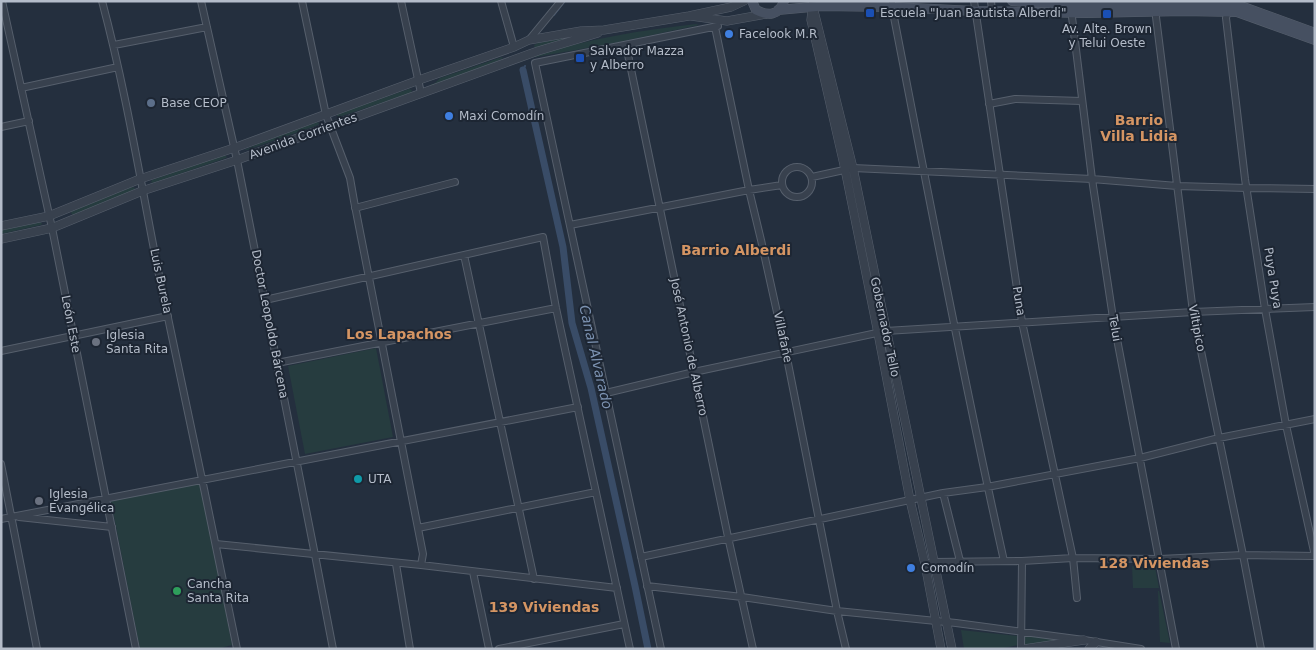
<svg xmlns="http://www.w3.org/2000/svg" width="1316" height="650" viewBox="0 0 1316 650" font-family="'DejaVu Sans',sans-serif">
<rect width="100%" height="100%" fill="#242f3e"/>
<!-- green -->
<path fill="#263c3f" d="M 696,24 L 699,25 C 644,37 590,48 535,57 L 535,56 C 586,39 642,30 696,24 Z
M 577,35 L 577,36 L 535,48 L 534,45 L 538,43 Z
M 502,57 L 503,58 L 493,63 L 431,86 L 430,85 L 435,83 L 440,78 Z
M 409,89 L 412,90 L 411,93 L 339,117 L 337,116 L 337,114 Z
M 317,122 L 319,123 L 318,125 L 247,150 L 244,150 L 256,145 L 257,143 Z
M 224,155 L 227,157 L 226,158 L 153,183 L 151,182 L 152,180 Z
M 132,187 L 135,188 L 135,190 L 73,215 L 71,213 L 72,211 Z
M 39,222 L 42,223 L 41,225 L 1,234 L 1,230 Z
M 376,348 L 393,437 L 305,454 L 288,366 Z
M 201,483 L 232,645 L 217,649 L 140,649 L 111,501 Z
M 1132,566 L 1155,567 L 1159,588 L 1133,588 Z
M 1158,591 L 1159,591 L 1170,643 L 1160,642 Z
M 961,630 L 1019,636 L 1018,645 L 1000,649 L 964,649 Z
M 1025,636 L 1064,640 L 1023,646 Z"/>
<g fill="none" stroke-linecap="round" stroke-linejoin="round">
<!-- stream -->
<path stroke="#394c67" stroke-width="2" d="M 554,15 L 565,1
M 523,70 L 525,66"/>
<!-- canal -->
<path stroke="#394c67" stroke-width="7" d="M 523,70 L 563,247 L 572,323 L 591,388 L 635,586 L 648,649"/>
<defs>
<path id="minor" d="M 2,1 L 52,228 L 136,649
M 102,1 C 126,91 141,184 159,275 C 185,400 212,524 237,649
M 201,1 L 237,160 L 315,555 L 333,649
M 302,1 L 326,115 L 350,178 L 354,201 L 423,554 L 421,565
M 401,1 L 421,93
M 501,1 L 514,47
M 892,1 L 892,7 C 928,192 963,377 1004,561
M 974,1 L 1022,322 L 1073,558 L 1077,598
M 991,1 L 992,11
M 1071,9 L 1092,179 L 1113,318 L 1176,649
M 1155,9 L 1193,312 L 1243,555 L 1261,649
M 1228,11 L 1226,18 L 1245,179 L 1265,309 L 1286,425 L 1315,556
M 715,27 L 749,190 L 761,240 L 786,353 L 837,611 L 846,649
M 529,40 L 561,1
M 114,45 L 207,27
M 626,45 L 728,537 L 753,649
M 535,63 L 661,649
M 535,63 L 718,26
M 21,88 L 118,67
M 989,104 L 1015,99 L 1082,101
M 1,127 L 29,121
M782 182a15 15 0 1 1 30 0a15 15 0 1 1-30 0Z
M 812,177 L 853,168 L 1092,179 L 1177,186 L 1247,188 L 1315,189
M 355,208 L 455,182
M 570,225 L 749,190 L 782,185
M 464,255 L 534,579
M 265,300 L 543,237 L 556,308 L 630,649
M 1,351 L 168,316
M 277,363 L 556,308
M 606,393 L 694,372 L 886,331 L 1193,312 L 1315,307
M 1,464 L 37,649
M 943,493 L 960,561
M 19,517 L 112,527
M 1,519 L 578,407
M 418,528 L 596,492
M 216,544 L 421,565 L 617,588
M 641,557 L 943,493 L 987,487 L 1140,458 L 1219,438 L 1315,419
M 396,564 L 410,649
M 925,564 L 934,562 L 1022,561 L 1073,558 L 1160,559 L 1243,555 L 1315,556
M 473,572 L 489,649
M 647,586 L 742,597 L 837,611 L 956,623 L 1084,640 L 1141,649
M 499,649 L 624,624
M 1021,649 L 1022,561"/>
<path id="tertiary" d="M 813,1 L 811,20 L 845,169 L 878,333 L 910,500 L 925,564 L 941,649
M 814,11 L 853,168 L 952,649
M 691,16 L 727,21 L 766,14
M 1,226 L 49,216 L 140,179 L 234,148 L 419,80 L 514,47 L 529,40 L 581,31 L 604,30 L 689,16 L 731,7 L 744,1
M 1,239 L 52,228 L 142,191 L 237,160 L 538,51 L 585,37 L 598,33
M 1024,649 L 1084,640
M 1089,649 L 1096,642"/>
<path id="secondary" d="M 752,1 L 756,10 C 768,16 779,16 784,1
M 1012,1 L 1071,4 L 1183,4 L 1238,5 L 1315,33
M 778,10 L 822,6 L 892,7 L 975,11 L 1086,13 L 1183,11 L 1237,12 L 1315,40"/>
</defs>
<!-- minor casing -->
<use href="#minor" stroke="#565f6c" stroke-width="8"/>
<!-- tertiary casing -->
<use href="#tertiary" stroke="#565f6c" stroke-width="9"/>
<!-- secondary casing -->
<use href="#secondary" stroke="#565f6c" stroke-width="10"/>
<!-- minor -->
<use href="#minor" stroke="#38414e" stroke-width="6"/>
<!-- tertiary -->
<use href="#tertiary" stroke="#38414e" stroke-width="8"/>
<!-- secondary -->
<use href="#secondary" stroke="#465061" stroke-width="9"/>
</g>
<!-- markers -->
<g fill="#1a4fb4" stroke="#1d2633" stroke-width="2">
<rect x="865" y="8" width="10" height="10" rx="2.5"/>
<rect x="1102" y="9" width="10" height="10" rx="2.5"/>
<rect x="575" y="53" width="10" height="10" rx="2.5"/>
</g>
<g fill="#3f7fe0" stroke="#1d2633" stroke-width="2">
<circle cx="729" cy="34" r="5"/>
<circle cx="449" cy="116" r="5"/>
<circle cx="911" cy="568" r="5"/>
</g>
<circle fill="#5c6f8a" stroke="#1d2633" stroke-width="2" cx="151" cy="103" r="5"/>
<g fill="#6b7280" stroke="#1d2633" stroke-width="2">
<circle cx="96" cy="342" r="5"/>
<circle cx="39" cy="501" r="5"/>
</g>
<circle fill="#0f9aa8" stroke="#1d2633" stroke-width="2" cx="358" cy="479" r="5"/>
<circle fill="#2e9e5b" stroke="#1d2633" stroke-width="2" cx="177" cy="591" r="5"/>
<g text-anchor="middle" dominant-baseline="central" stroke-width="4" stroke-linejoin="round" paint-order="stroke">
<!-- poi labels -->
<g font-size="12" fill="#b4bcc9" stroke="#1d2633" text-anchor="start">
<text x="880" y="13">Escuela "Juan Bautista Alberdi"</text>
<text x="1107" y="29" text-anchor="middle">Av. Alte. Brown<tspan x="1107" dy="14">y Telui Oeste</tspan></text>
<text x="739" y="34">Facelook M.R</text>
<text x="590" y="51">Salvador Mazza<tspan x="590" dy="14">y Alberro</tspan></text>
<text x="161" y="103">Base CEOP</text>
<text x="459" y="116">Maxi Comodín</text>
<text x="106" y="335">Iglesia<tspan x="106" dy="14">Santa Rita</tspan></text>
<text x="368" y="479">UTA</text>
<text x="49" y="494">Iglesia<tspan x="49" dy="14">Evangélica</tspan></text>
<text x="921" y="568">Comodín</text>
<text x="187" y="584">Cancha<tspan x="187" dy="14">Santa Rita</tspan></text>
</g>
<!-- street labels -->
<g font-size="12" fill="#b4bcc9" stroke="#1d2633">
<text transform="translate(303 136) rotate(-20)">Avenida Corrientes</text>
<text transform="translate(1273 278) rotate(81)">Puya Puya</text>
<text transform="translate(161 281) rotate(78)">Luis Burela</text>
<text transform="translate(1019 301) rotate(81)">Puna</text>
<text transform="translate(71 324) rotate(79)">León Este</text>
<text transform="translate(270 324) rotate(79)">Doctor Leopoldo Bárcena</text>
<text transform="translate(885 327) rotate(78)">Gobernador Tello</text>
<text transform="translate(1115 328) rotate(80)">Telui</text>
<text transform="translate(1197 328) rotate(79)">Viltipico</text>
<text transform="translate(783 337) rotate(78)">Villafañe</text>
<text transform="translate(689 347) rotate(78)">José Antonio de Alberro</text>
</g>
<!-- neighbourhood labels -->
<g font-size="14" font-weight="bold" fill="#d59563" stroke="#1d2633">
<text x="1139" y="120">Barrio<tspan x="1139" dy="16">Villa Lidia</tspan></text>
<text x="736" y="250">Barrio Alberdi</text>
<text x="399" y="334">Los Lapachos</text>
<text x="1154" y="563">128 Viviendas</text>
<text x="544" y="607">139 Viviendas</text>
</g>
<!-- water labels -->
<g font-size="14" font-style="italic" fill="#7c92b1" stroke="#1d2633">
<text transform="translate(596 357) rotate(77)">Canal Alvarado</text>
</g>
</g>
<!-- border -->
<rect width="1316" height="650" fill="none" stroke="#b4bcc9" stroke-width="5"/>
</svg>
